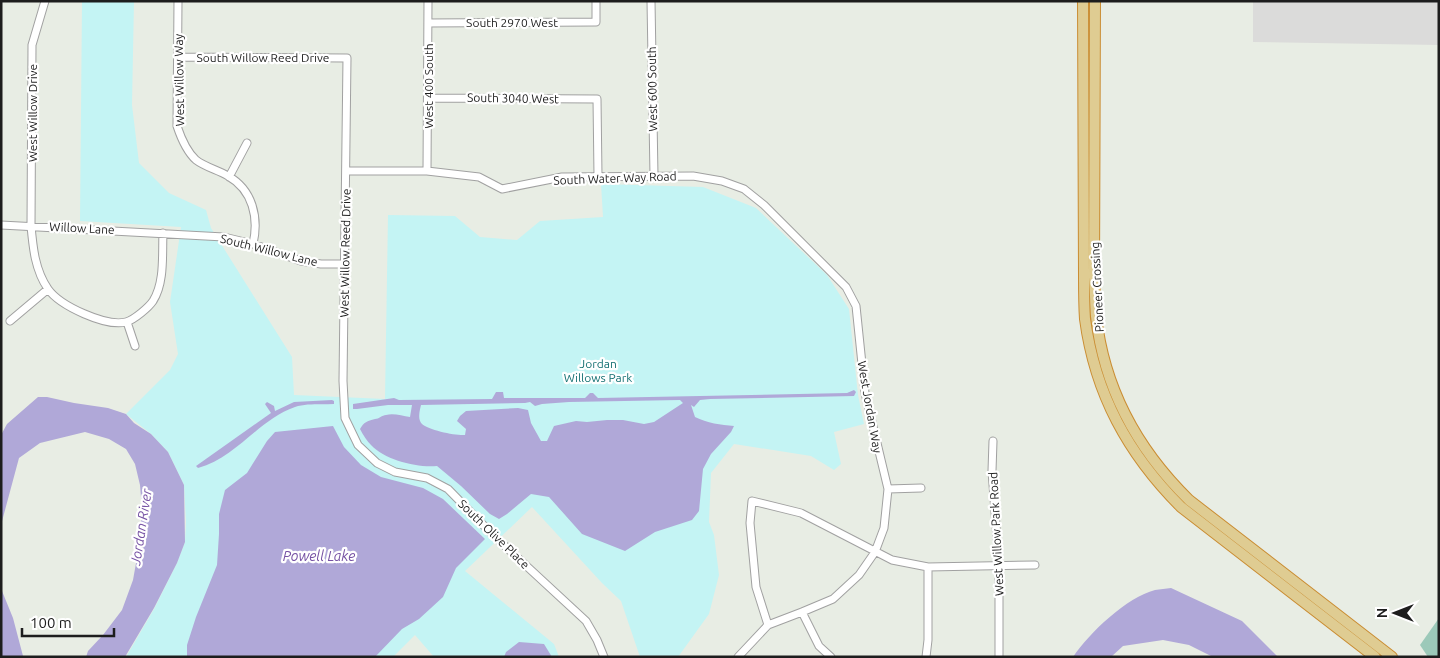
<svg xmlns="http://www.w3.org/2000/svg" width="1440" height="658" viewBox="0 0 1440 658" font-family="Ubuntu,sans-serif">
<rect width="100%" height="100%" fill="#e8ede4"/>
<!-- residential -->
<path fill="#dbdbda" d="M 1253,1 L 1439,1 L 1439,45 L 1253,42 Z"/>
<!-- forest -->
<path fill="#9cc9b9" d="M 1439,618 L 1439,657 L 1428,657 L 1420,645 Z"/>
<!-- park -->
<path fill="#c4f4f4" d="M 82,1 L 134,1 L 132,105 L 139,163 L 169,193 L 206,210 L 211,228 L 292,357 L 294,395 L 385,399 L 388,215 L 455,216 L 480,237 L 517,240 L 540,221 L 603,217 L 601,184 L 703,187 L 756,208 L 827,275 L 849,309 L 858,395 L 864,424 L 834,432 L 841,464 L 834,470 L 811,456 L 734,444 L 711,473 L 709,522 L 714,535 L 719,575 L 709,614 L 678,657 L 640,657 L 621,601 L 602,583 L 532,507 L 465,571 L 554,644 L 559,657 L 434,657 L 415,635 L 393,657 L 126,657 L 154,609 L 177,563 L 185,542 L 186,522 L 184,485 L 168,452 L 151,434 L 126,414 L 170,370 L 178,354 L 170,302 L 181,227 L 80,221 Z"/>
<!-- water -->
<path fill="#b0a8d8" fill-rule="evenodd" d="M 854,390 L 856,392 L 854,396 L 710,399 L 700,400 L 694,407 L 691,405 L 695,417 C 707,423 721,425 734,426 L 731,432 L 711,454 L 703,469 L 699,511 L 692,520 L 655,532 L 625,551 L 582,534 L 549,497 L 531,494 L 507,514 L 499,519 L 490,514 L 461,486 L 437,466 C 417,468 385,460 371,445 C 367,441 363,435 360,429 C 364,422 367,421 375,419 C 379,419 382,415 386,415 C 394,413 402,416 410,417 L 412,405 L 388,405 L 357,409 L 353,409 L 353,404 L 394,398 L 399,400 L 492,399 L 496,392 L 503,392 L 504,398 L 585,398 L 590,393 L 593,393 L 598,398 L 847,393 ZM 680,400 L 683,403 L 654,422 L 644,424 L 623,420 L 607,420 L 587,422 L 576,421 L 554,426 L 547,441 L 541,441 L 531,423 L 528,410 L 518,408 L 466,411 L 460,416 L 457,421 L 466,429 L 465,435 C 457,436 428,430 422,424 C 417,419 420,410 421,405 L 525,403 L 530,402 L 535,406 L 542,404 L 569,402 Z
M 38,397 L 47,397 L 74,403 L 108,408 L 126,414 L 134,423 L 151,434 L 168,452 L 184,485 L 185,542 L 177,563 L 154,608 L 125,657 L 86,657 L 88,651 L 103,635 L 122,610 L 133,580 L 138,552 L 142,510 L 140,485 L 135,464 L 126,449 L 109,439 L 85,432 L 40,443 L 19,458 L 1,525 L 1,435 L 7,424 Z
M 332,400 L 334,401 L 334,404 C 322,405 307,403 295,407 C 258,420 236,458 198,468 L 196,466 L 271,413 L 265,404 L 267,402 L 274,406 L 275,411 L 294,402 Z
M 333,426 L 344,447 L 361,465 L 381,477 L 423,488 L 443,499 L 485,539 L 456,568 L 443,597 L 419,619 L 402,629 L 375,657 L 187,657 L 187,645 L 196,617 L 217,565 L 219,534 L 219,514 L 225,490 L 247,473 L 267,441 L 275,432 Z
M 1,568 L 2,591 L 13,618 L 23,656 L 22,657 L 1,657 Z
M 1171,588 L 1242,621 L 1278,657 L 1213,657 L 1189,645 L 1163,640 L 1123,646 L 1111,657 L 1073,657 C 1089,633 1127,597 1155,590 C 1160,589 1166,589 1171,588 Z
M 519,642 L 544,644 L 552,657 L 504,657 L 506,652 Z"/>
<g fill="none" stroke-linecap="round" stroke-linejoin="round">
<defs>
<path id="minor" d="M 45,1 L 32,45 L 31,226 C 33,248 35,270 48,289 C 60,306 106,327 126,322 C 134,320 149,307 153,301 C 165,282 162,254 163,233
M 178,1 L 177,126 C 181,138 186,151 196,160 C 205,167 218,170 228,176 C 253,190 259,218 253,244
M 651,1 L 654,176
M 428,23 L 596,22 L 596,1
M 178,57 L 347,58 L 343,381 L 345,418 L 358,445 L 377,463 L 395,472 L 427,478 L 448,489 L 493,535 L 586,621 L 597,640 L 604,657
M 428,98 L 597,99 L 598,176
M 346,171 L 427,171 L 479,177 L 502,189 L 562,177 L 693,176 L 722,181 L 744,189 L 764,205 L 846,287 L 856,306 L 865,393 L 888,489 L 884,528 L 875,552 L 859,575 L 833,599 L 802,612 L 768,625 L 738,657
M 427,171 L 428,1
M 229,177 L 247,143
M 1,225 L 224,237 L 253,244 L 301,261 L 321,264 L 345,264
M 10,321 L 48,289
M 127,322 L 135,346
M 993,441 L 992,471 L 999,566 L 999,657
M 888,489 L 921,488
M 802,612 L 819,646 L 831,657
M 768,625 L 756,587 L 750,523 L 752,501 L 801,513 L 892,560 L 928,567 L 1035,565
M 926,657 L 928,640 L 928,567"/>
<path id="highway" d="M 1083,1 L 1084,276 C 1084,290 1084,305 1085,319 C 1095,394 1128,454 1181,507 L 1375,657
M 1095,1 L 1094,277 C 1095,290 1095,303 1096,316 C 1104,388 1138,450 1189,500 L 1392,657"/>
</defs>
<!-- minor casing -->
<use href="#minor" stroke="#a1a1a1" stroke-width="9"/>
<!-- highway casing -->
<use href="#highway" stroke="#ca8d33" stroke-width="12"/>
<!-- minor -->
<use href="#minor" stroke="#fff" stroke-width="7"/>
<!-- highway -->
<use href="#highway" stroke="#dfcc92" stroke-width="10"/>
</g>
<g text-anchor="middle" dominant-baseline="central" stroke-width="4.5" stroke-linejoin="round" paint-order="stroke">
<!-- street labels -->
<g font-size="12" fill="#1d1d1d" stroke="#fff">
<text x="512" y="22">South 2970 West</text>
<text x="263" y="57">South Willow Reed Drive</text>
<text transform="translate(179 80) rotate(-91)">West Willow Way</text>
<text transform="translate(428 86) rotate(-90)">West 400 South</text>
<text transform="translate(652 89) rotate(-91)">West 600 South</text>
<text transform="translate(513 98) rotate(1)">South 3040 West</text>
<text transform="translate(32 113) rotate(-90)">West Willow Drive</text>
<text transform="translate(615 178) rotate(-2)">South Water Way Road</text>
<text transform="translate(82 228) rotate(3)">Willow Lane</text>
<text transform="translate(269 250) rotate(14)">South Willow Lane</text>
<text transform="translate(345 253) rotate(-89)">West Willow Reed Drive</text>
<text transform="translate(1097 287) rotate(-93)">Pioneer Crossing</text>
<text transform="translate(870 407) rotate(80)">West Jordan Way</text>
<text transform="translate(494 534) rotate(44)">South Olive Place</text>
<text transform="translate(996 534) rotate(-93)">West Willow Park Road</text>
</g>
<!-- park labels -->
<g font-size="12" fill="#147072" stroke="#fff">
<text x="598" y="363">Jordan<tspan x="598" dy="14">Willows Park</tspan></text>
</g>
<!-- water labels -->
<g font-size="14" font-style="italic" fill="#7652a4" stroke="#fff">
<text transform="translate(141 527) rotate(-81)">Jordan River</text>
<text x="319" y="556">Powell Lake</text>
</g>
</g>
<!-- border -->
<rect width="1440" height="658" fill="none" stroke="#1d1d1d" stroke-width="5"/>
<!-- north arrow -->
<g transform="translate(1395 613) rotate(270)" stroke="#ffffff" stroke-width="4" paint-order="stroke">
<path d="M0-4L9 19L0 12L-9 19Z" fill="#1d1d1d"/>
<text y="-8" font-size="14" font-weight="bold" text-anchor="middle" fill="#1d1d1d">N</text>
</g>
<!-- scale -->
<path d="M22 628v8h92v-8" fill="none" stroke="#1d1d1d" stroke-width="2.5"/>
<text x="30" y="628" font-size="15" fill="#1d1d1d" stroke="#ffffff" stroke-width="4" paint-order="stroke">100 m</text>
</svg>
